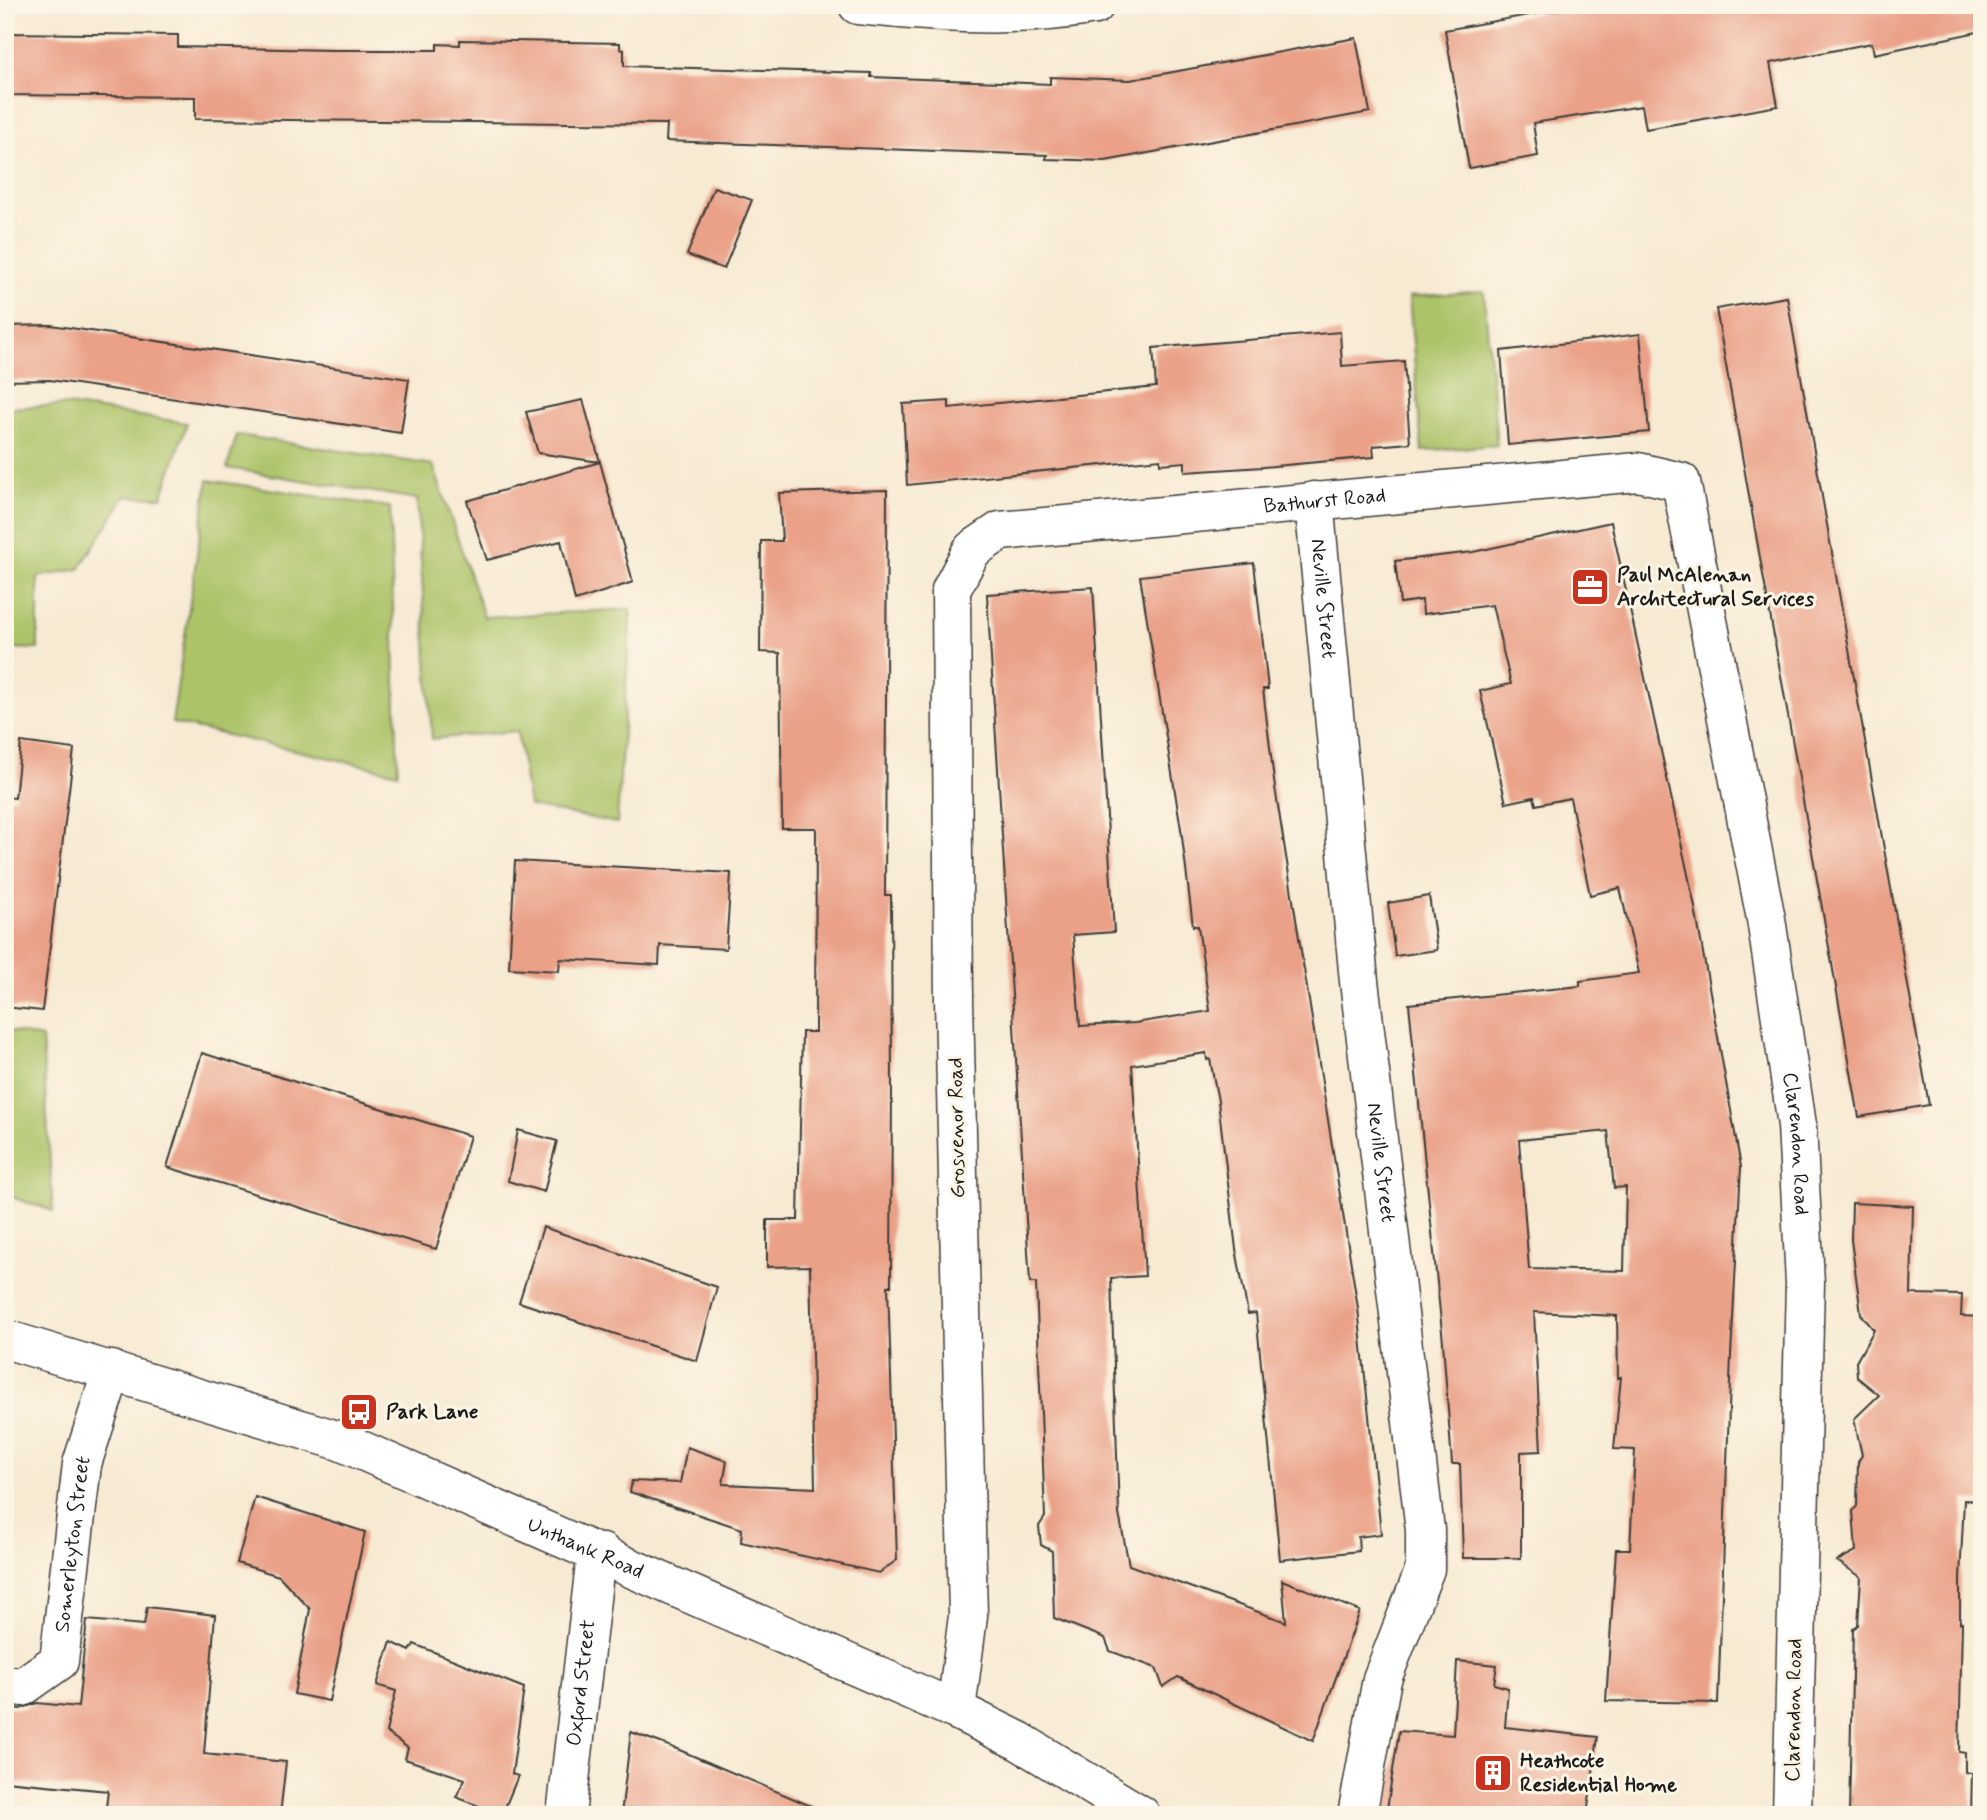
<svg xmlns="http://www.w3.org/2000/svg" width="1987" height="1820" viewBox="0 0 1987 1820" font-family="Mynerve,sans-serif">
<rect width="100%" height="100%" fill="#fcf5e5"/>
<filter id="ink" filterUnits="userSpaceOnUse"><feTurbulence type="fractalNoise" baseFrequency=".0143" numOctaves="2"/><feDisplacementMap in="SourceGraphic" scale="14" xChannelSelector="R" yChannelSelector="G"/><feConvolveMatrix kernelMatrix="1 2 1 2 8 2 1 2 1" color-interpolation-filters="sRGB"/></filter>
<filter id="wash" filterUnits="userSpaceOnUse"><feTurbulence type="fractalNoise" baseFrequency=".00686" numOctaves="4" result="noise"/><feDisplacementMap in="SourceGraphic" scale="28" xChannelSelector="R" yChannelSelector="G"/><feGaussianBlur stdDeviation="1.57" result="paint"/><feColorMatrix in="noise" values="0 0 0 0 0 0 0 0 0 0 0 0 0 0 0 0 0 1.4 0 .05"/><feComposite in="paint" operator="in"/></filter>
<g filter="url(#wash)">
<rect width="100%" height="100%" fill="#f7ead3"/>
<!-- green -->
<path fill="#acc368" stroke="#647042" stroke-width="2" d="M 1484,291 L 1497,445 L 1422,451 L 1409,297 Z
M 67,405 L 187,423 L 162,497 L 125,497 L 79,569 L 38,577 L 38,649 L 5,648 L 5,408 Z
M 237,435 L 433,465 L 484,617 L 631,609 L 617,823 L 529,806 L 517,731 L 432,739 L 417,499 L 227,468 Z
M 208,480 L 390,507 L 398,773 L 172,723 Z
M 5,1030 L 42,1038 L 53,1211 L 5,1195 Z"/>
<g id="blocks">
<!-- building -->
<path fill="#eaa188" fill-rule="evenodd" d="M 1585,5 L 1982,5 L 1982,31 L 1874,54 L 1872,43 L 1770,63 L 1778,106 L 1646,129 L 1642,106 L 1533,123 L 1538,156 L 1469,168 L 1445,30 Z
M 5,33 L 178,35 L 178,47 L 332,50 L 437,50 L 437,44 L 460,45 L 460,40 L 620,43 L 620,49 L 624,50 L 624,66 L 871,73 L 871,77 L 1050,84 L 1050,77 L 1130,80 L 1356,38 L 1370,112 L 1105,161 L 1046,159 L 1047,155 L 666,141 L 667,124 L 195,119 L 195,97 L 5,95 Z
M 714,187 L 752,200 L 724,269 L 687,255 Z
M 1787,297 L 1929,1105 L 1859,1117 L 1716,309 Z
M 51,325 L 409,379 L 401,433 L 50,380 L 5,381 L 5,326 Z
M 1340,332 L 1342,366 L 1404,361 L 1410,443 L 1373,446 L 1374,457 L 1263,467 L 1185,472 L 1185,462 L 1160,464 L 1160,459 L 907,485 L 903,404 L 949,401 L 949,408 L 1156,387 L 1153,348 Z
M 1640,334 L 1649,432 L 1508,445 L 1501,351 Z
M 583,400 L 600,462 L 538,453 L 526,412 Z
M 600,462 L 633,582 L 575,601 L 561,541 L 487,560 L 467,501 Z
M 887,490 L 885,895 L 891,895 L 892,1086 L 891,1286 L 888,1286 L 897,1560 L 879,1573 L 741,1542 L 742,1529 L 630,1492 L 632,1481 L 680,1483 L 687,1447 L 727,1461 L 723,1484 L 815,1488 L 810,1266 L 767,1267 L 767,1220 L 798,1220 L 802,1032 L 815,1032 L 816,828 L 782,828 L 780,653 L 760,652 L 761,541 L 782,541 L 779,493 Z
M 1611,522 L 1694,902 L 1741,1167 L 1731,1355 L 1718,1703 L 1606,1701 L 1616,1549 L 1630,1549 L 1635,1450 L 1614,1449 L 1621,1377 L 1618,1378 L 1617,1316 L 1534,1312 L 1541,1451 L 1521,1452 L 1521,1558 L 1463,1558 L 1460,1464 L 1452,1464 L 1443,1342 L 1409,1004 L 1580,986 L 1580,981 L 1639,973 L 1620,888 L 1590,895 L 1570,798 L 1536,805 L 1534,797 L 1506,803 L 1480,691 L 1511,684 L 1492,605 L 1423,614 L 1422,600 L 1400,603 L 1395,561 L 1473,552 ZM 1608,1131 L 1614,1188 L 1626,1187 L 1624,1271 L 1529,1269 L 1519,1140 Z
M 1254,563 L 1268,689 L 1263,689 L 1274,781 L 1358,1308 L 1381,1534 L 1358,1537 L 1359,1551 L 1280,1560 L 1256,1313 L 1248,1314 L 1236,1249 L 1218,1101 L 1210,1059 L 1207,1060 L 1206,1053 L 1132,1065 L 1145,1276 L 1111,1278 L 1119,1514 L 1129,1565 L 1286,1622 L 1282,1580 L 1360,1611 L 1313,1741 L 1178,1677 L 1163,1687 L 1156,1668 L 1110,1651 L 1105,1638 L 1054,1618 L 1052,1551 L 1041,1545 L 1039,1526 L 1045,1517 L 1036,1283 L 1030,1283 L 987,594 L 1093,587 L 1114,932 L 1073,935 L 1080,1026 L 1135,1023 L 1210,1011 L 1198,926 L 1193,926 L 1181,829 L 1140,576 Z
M 21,742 L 74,749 L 42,1011 L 5,1007 L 5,797 L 15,798 Z
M 515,861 L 731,873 L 726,949 L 660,945 L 659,965 L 560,959 L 559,971 L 509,968 Z
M 1429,896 L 1437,950 L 1395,956 L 1388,903 Z
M 202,1053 L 470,1136 L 436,1249 L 167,1167 Z
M 518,1130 L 557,1141 L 544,1192 L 508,1181 Z
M 1852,1203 L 1913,1206 L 1911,1294 L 1962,1295 L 1961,1316 L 1982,1317 L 1982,1501 L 1964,1500 L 1960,1578 L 1960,1623 L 1962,1623 L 1959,1752 L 1965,1753 L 1965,1772 L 1972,1773 L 1971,1815 L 1849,1815 L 1853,1629 L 1858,1625 L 1861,1577 L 1837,1561 L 1856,1551 L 1853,1511 L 1857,1506 L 1858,1462 L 1862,1455 L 1854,1419 L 1879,1395 L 1857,1377 L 1856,1362 L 1874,1330 L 1861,1314 L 1851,1240 Z
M 543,1227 L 717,1287 L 697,1361 L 519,1302 Z
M 255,1497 L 365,1532 L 329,1701 L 294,1694 L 310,1609 L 279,1576 L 237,1563 Z
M 147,1607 L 215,1615 L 204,1754 L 286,1762 L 280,1815 L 105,1815 L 108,1791 L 5,1781 L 5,1707 L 20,1709 L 37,1703 L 78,1707 L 87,1620 L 144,1625 Z
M 391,1642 L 410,1651 L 414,1644 L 524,1688 L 512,1774 L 518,1776 L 502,1815 L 456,1797 L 465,1779 L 405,1759 L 408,1748 L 386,1732 L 396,1691 L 377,1685 Z
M 1457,1661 L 1497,1665 L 1494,1684 L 1508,1688 L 1505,1727 L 1598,1737 L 1587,1815 L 1407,1815 L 1405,1811 L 1387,1809 L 1399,1731 L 1453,1735 Z
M 631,1732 L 677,1749 L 832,1815 L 621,1815 Z"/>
</g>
</g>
<g filter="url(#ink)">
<use href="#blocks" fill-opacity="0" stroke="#3d3b37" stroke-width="2"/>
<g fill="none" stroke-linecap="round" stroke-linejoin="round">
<defs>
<g id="minor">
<path d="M 858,5 C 937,13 1016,19 1095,5"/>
<path id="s1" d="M 1314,501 L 1359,981 L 1425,1530 L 1425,1569 L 1382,1679 L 1357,1815"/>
<path id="s2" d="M 5,1339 L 340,1441 L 956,1710 L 1019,1741 L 1141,1815"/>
<path id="s3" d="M 5,1685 L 22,1687 L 59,1661 L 82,1464 L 112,1370"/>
<path id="s4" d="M 956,1710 L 968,1616 L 954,1001 L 951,590 L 972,550 L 1000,531 L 1638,472 L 1681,482 L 1766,919 L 1797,1125 L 1805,1283 L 1792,1815"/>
<path id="s5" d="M 566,1815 L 594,1573 L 602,1553"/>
</g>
</defs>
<!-- minor casing -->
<use href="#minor" stroke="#3d3b37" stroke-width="41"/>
<!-- minor -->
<use href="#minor" stroke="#fff" stroke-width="38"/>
</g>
</g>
<!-- icons -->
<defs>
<symbol id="office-square" viewBox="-11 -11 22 22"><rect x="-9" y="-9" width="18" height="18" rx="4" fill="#c8321e" stroke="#fcf5e5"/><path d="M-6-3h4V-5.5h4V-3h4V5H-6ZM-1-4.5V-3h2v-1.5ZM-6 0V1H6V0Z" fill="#fff"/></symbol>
<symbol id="bus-square" viewBox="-11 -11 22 22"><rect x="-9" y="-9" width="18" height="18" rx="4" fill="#c8321e" stroke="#fcf5e5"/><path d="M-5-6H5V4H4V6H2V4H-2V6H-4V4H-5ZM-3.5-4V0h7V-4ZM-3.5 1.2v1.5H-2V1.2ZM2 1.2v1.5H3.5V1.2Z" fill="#fff"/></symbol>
<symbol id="building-square" viewBox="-11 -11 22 22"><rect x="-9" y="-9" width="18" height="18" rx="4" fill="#c8321e" stroke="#fcf5e5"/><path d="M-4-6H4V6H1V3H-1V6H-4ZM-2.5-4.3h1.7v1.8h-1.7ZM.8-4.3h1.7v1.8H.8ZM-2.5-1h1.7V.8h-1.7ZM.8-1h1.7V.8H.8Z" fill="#fff"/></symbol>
</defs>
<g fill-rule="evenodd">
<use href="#office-square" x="1568" y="565" width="44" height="44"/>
<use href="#bus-square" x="337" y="1390" width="44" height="44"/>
<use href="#building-square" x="1471" y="1751" width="44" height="44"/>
</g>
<g text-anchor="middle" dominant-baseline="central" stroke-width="6" stroke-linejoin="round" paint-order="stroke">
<!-- street labels -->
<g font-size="21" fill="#1c1c1c" stroke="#fcf5e5">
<text stroke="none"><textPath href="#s4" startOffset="1526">Bathurst Road</textPath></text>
<text stroke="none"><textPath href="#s1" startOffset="98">Neville Street</textPath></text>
<text transform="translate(957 1128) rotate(-91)">Grosvenor Road</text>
<text stroke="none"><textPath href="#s4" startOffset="2557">Clarendon Road</textPath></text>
<text stroke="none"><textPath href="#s1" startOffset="665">Neville Street</textPath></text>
<text stroke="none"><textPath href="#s3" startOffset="180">Somerleyton Street</textPath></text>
<text stroke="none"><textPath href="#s2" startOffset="618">Unthank Road</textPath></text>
<text stroke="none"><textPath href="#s5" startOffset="133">Oxford Street</textPath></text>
<text transform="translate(1794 1710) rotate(-89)">Clarendon Road</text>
</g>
<!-- poi labels -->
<g font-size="21" font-weight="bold" fill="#1c1c1c" stroke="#fcf5e5" text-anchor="start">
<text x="1617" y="575">Paul McAlenan<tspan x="1617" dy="24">Architectural Services</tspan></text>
<text x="386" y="1412">Park Lane</text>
<text x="1520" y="1761">Heathcote<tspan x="1520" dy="24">Residential Home</tspan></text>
</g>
</g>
<!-- margin -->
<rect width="1987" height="1820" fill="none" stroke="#fcf5e5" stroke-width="28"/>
</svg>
